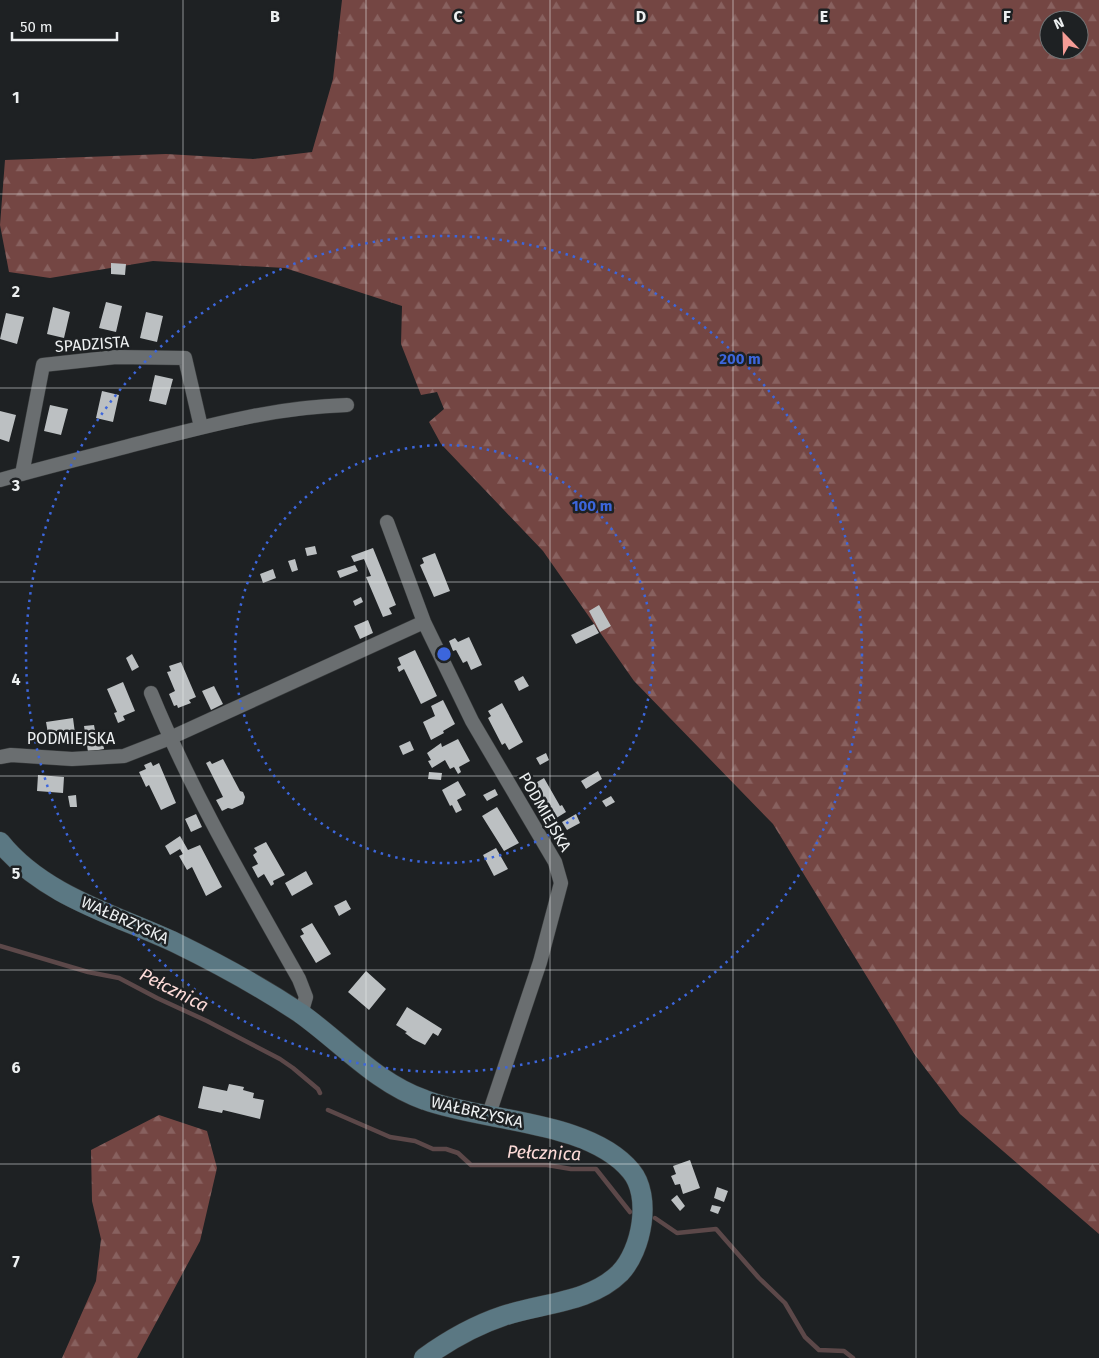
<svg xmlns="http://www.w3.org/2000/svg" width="1099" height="1358" viewBox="0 0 1099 1358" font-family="'Fira Sans',sans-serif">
<defs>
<pattern id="forest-firs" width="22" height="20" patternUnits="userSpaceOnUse" patternTransform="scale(1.25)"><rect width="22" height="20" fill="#744643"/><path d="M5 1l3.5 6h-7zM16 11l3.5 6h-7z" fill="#88615f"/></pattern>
</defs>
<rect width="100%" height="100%" fill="#1e2123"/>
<!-- forest -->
<path fill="url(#forest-firs)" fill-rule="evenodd" d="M 342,0 L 1099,0 L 1099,1234 L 960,1114 L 915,1055 L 773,824 L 634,681 L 543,551 L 441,444 L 429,422 L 444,409 L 437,392 L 421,395 L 401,344 L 402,306 L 285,268 L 153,261 L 50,278 L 9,272 L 0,225 L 5,160 L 166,154 L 253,159 L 312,152 L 333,79 ZM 1049,20 L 1079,20 L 1079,50 L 1049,50 Z
M 159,1115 L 207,1131 L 217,1168 L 200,1241 L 137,1358 L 62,1358 L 96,1281 L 101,1239 L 92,1201 L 91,1150 Z"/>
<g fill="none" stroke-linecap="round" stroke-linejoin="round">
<!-- stream -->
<path stroke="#5c4849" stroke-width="4.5" d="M 0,946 L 88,972 L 119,978 L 157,998 L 207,1021 L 280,1059 L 293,1068 L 318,1089 L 320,1093
M 328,1110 L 390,1137 L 415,1141 L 433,1149 L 446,1149 L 458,1153 L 471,1165 L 547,1165 L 571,1169 L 596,1169 L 630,1212
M 655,1218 L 677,1233 L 716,1229 L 759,1278 L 785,1303 L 805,1337 L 819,1350 L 844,1351 L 853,1358"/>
</g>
<!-- building -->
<path fill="#bcc0c2" d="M 111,263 L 126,264 L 125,275 L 111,274 Z
M 106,302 L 122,306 L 116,332 L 99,328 Z
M 53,307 L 70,312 L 64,338 L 47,334 Z
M 146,312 L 163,316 L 157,342 L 140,338 Z
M 6,313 L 24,317 L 17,344 L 0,339 Z
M 155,375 L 173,379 L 166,405 L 149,401 Z
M 102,391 L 119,395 L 113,422 L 96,418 Z
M 50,405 L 68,409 L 61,435 L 44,431 Z
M 0,411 L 16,415 L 9,442 L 0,439 Z
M 315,546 L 317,554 L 307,556 L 305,548 Z
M 373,548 L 396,605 L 389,608 L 392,614 L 383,617 L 366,577 L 371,576 L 364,559 L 354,562 L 351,556 Z
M 435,553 L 450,591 L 434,597 L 420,565 L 424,563 L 422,558 Z
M 295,559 L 298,570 L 292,572 L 288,561 Z
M 355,565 L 358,571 L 340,578 L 337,571 Z
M 273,569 L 276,578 L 263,583 L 260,574 Z
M 361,597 L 363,602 L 355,606 L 353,601 Z
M 599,605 L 611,626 L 600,632 L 589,611 Z
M 368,620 L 373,633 L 360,639 L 354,626 Z
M 594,624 L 599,633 L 576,644 L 571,635 Z
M 469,637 L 482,665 L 471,670 L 467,661 L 463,663 L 456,650 L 453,651 L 449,641 L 455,638 L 458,642 Z
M 415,650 L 437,696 L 421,704 L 404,669 L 399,672 L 397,667 L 401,665 L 398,658 Z
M 132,654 L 139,667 L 132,671 L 126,658 Z
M 181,662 L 196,697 L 189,700 L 191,703 L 178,708 L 177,705 L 174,706 L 169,694 L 175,691 L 167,672 L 171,671 L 169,666 Z
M 523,676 L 529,686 L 519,691 L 514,681 Z
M 123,682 L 135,711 L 123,716 L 125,720 L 118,723 L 114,713 L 117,712 L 107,689 Z
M 214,686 L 223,704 L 211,710 L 202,691 Z
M 443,700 L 455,724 L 443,731 L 444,733 L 431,740 L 423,722 L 435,716 L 431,706 Z
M 502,703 L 523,742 L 509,750 L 505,743 L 502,745 L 488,718 L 491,716 L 488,711 Z
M 73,718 L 76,741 L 50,745 L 46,722 Z
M 94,725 L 96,736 L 102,735 L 104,749 L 88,752 L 84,726 Z
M 458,739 L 470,761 L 459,767 L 461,772 L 458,774 L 454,767 L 450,769 L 445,760 L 432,768 L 428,761 L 431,760 L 427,753 L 441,743 L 442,747 Z
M 410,741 L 414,750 L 403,755 L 399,746 Z
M 546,753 L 549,760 L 540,765 L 536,758 Z
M 223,759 L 240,791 L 243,792 L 245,797 L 243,804 L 232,809 L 228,808 L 222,811 L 216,800 L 223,797 L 206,763 L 210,761 L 212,764 Z
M 151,762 L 153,766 L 159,763 L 176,803 L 161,810 L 149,785 L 146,787 L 139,772 L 146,769 L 144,765 Z
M 598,771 L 602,779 L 586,789 L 581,781 Z
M 429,772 L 442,773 L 441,780 L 428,779 Z
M 38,775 L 64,777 L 63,793 L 37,791 Z
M 544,778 L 560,806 L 562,805 L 566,812 L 550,822 L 545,815 L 547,813 L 545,809 L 543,811 L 532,793 L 535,791 L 532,785 Z
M 458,781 L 466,795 L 457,800 L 462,810 L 456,813 L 452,805 L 450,806 L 442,790 Z
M 495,789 L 498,795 L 487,801 L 483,795 Z
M 76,795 L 77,807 L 70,807 L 68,796 Z
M 611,796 L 615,802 L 606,807 L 602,801 Z
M 497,807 L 519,843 L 504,851 L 482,816 Z
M 196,814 L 202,827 L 191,832 L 185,819 Z
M 576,814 L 580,823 L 567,830 L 562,822 Z
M 180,836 L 188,850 L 200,845 L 222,887 L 206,896 L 192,867 L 187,870 L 179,856 L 183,854 L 180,849 L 170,855 L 165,846 Z
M 266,842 L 285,875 L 273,881 L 274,884 L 271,886 L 264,874 L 258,878 L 252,867 L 258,864 L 253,855 L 257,852 L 254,848 Z
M 496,848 L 508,869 L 494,876 L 483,855 Z
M 306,871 L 313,884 L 292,896 L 285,883 Z
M 346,900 L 351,909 L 339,916 L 334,906 Z
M 312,923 L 331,954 L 316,963 L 300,936 L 304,934 L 301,929 Z
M 366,971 L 386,989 L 369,1010 L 348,992 Z
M 407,1007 L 442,1029 L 438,1036 L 433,1033 L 425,1045 L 413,1039 L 405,1033 L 407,1032 L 396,1025 Z
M 229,1084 L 244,1087 L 243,1090 L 254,1093 L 253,1098 L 264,1100 L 260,1119 L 223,1110 L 222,1113 L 198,1108 L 203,1086 L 227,1091 Z
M 690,1160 L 700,1188 L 683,1194 L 680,1184 L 675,1185 L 671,1176 L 676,1174 L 673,1166 Z
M 717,1187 L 728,1191 L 724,1202 L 714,1198 Z
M 677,1195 L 685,1206 L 680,1211 L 671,1200 Z
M 712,1205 L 721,1207 L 718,1214 L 710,1211 Z"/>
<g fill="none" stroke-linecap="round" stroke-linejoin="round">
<defs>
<path id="minor" d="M 22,474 L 43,365 L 116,357 L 185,358 L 201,427
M 0,480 C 49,466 99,454 148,441 C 214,424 277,407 347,405
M 387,522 L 424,622 L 472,721 L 555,862 L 561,883 L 540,962 L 488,1117
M 151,693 C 192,793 246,885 299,979 L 306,997 L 301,1014
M 0,757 L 11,755 L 72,759 L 124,756 L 170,738 L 424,622"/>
<path id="secondary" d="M 0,842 C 43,896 116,915 176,943 C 219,964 261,987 300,1013 C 341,1042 376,1083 425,1100 C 484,1122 589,1120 631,1171 C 652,1196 642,1250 620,1273 C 590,1303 541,1303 503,1316 C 473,1326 449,1340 424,1358"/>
</defs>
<!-- minor casing -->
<use href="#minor" stroke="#3a3d3e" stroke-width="15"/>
<!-- secondary casing -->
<use href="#secondary" stroke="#3a3d3e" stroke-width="21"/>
<!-- minor -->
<use href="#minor" stroke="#6a6e70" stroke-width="14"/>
<!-- secondary -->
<use href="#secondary" stroke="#5b7883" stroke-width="20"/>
</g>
<!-- grid -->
<path fill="none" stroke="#edf0f1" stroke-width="1" stroke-opacity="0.55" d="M 183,0 L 183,1358M 366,0 L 366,1358M 550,0 L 550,1358M 733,0 L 733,1358M 916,0 L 916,1358M 0,194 L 1099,194M 0,388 L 1099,388M 0,582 L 1099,582M 0,776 L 1099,776M 0,970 L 1099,970M 0,1164 L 1099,1164"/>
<!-- distance rings -->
<g fill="none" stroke="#3c66dc" stroke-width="2.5" stroke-dasharray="2.5 5">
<circle cx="444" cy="654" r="209"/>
<circle cx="444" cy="654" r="418"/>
</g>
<g text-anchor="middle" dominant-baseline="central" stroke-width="5" stroke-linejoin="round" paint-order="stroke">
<!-- street labels -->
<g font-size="16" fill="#edf0f1" stroke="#1e2123">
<text transform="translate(92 344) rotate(-4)">SPADZISTA</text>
<text x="71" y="738">PODMIEJSKA</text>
<text transform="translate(545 812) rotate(60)">PODMIEJSKA</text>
<text transform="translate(125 920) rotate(24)">WAŁBRZYSKA</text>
<text transform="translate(477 1112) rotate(13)">WAŁBRZYSKA</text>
</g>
<!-- water labels -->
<g font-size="18" font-style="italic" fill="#fddbd8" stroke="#1e2123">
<text transform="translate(174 990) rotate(27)">Pełcznica</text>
<text transform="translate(544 1153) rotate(2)">Pełcznica</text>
</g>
</g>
<g font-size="16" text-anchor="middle" font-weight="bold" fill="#edf0f1" stroke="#1e2123" stroke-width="5" stroke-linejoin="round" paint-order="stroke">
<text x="275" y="22">B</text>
<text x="458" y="22">C</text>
<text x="641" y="22">D</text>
<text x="824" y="22">E</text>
<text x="1007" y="22">F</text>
<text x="16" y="103">1</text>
<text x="16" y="297">2</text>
<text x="16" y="491">3</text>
<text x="16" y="685">4</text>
<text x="16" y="879">5</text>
<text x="16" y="1073">6</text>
<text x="16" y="1267">7</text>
</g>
<circle cx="444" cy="654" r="8" fill="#3c66dc" stroke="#1e2123" stroke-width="2.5"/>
<g font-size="15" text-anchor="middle" font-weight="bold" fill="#3c66dc" stroke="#1e2123" stroke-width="5" stroke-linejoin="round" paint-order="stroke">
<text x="740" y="364">200 m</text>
<text x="592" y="511">100 m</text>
</g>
<!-- north arrow -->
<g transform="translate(1064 35) rotate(337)"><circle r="24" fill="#1e2123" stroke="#717475"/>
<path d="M0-4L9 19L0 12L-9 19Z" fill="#f59c96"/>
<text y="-8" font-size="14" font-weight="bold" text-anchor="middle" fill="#edf0f1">N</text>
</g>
<!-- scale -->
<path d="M12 32v8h105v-8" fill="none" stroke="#edf0f1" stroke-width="2.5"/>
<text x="20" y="32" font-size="15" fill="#edf0f1" stroke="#1e2123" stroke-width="4" paint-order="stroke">50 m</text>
</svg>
